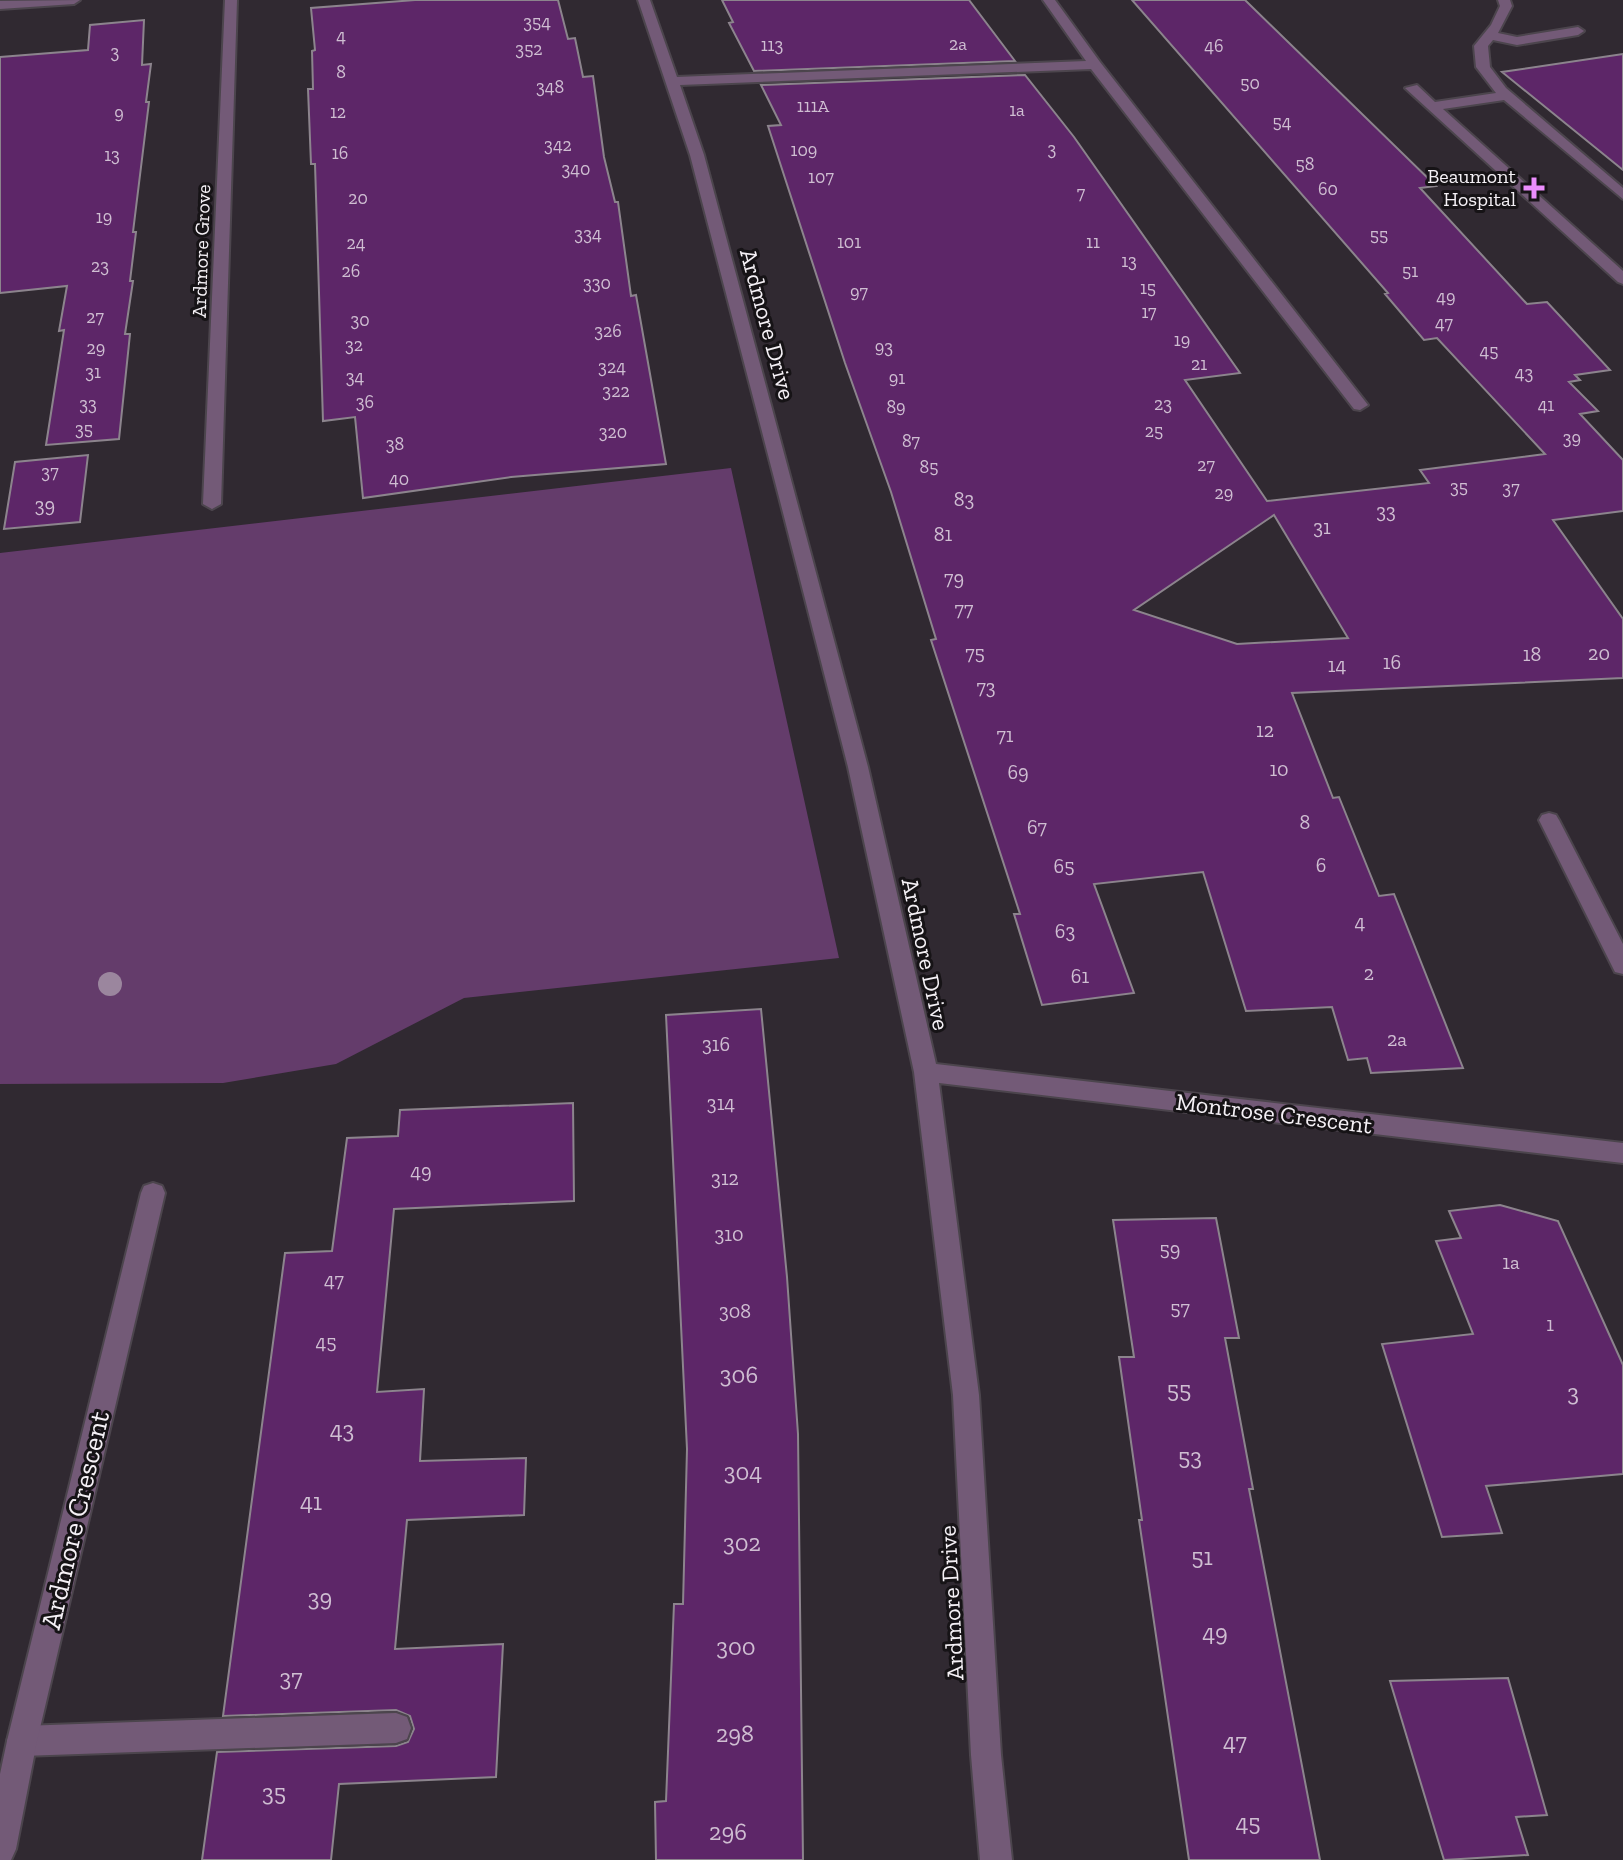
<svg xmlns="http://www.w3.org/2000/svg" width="1623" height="1860" viewBox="0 0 1623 1860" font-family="'Zilla Slab',serif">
<rect width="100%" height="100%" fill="#302931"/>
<!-- green -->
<path fill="#643c6b" d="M 731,468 L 839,958 L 464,998 L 336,1064 L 223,1083 L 0,1084 L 0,553 Z"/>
<!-- building -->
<path fill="#5d2668" stroke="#8c848d" stroke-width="2" fill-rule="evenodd" d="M 415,0 L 558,0 L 568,39 L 575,38 L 583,77 L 593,76 L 604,157 L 615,202 L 618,202 L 631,296 L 636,295 L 666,464 L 511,477 L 363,498 L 355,417 L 323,421 L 315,164 L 311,164 L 308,89 L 313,89 L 312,51 L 315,50 L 311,8 Z
M 722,0 L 969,0 L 1015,61 L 754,71 L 729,23 L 733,22 Z
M 1132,0 L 1245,0 L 1436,186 L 1420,188 L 1527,304 L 1547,302 L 1610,370 L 1575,375 L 1580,380 L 1569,382 L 1598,411 L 1580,414 L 1623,460 L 1623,511 L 1553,520 L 1623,619 L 1623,678 L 1292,693 L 1333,798 L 1339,797 L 1379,896 L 1394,894 L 1463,1068 L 1371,1073 L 1367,1058 L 1348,1060 L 1332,1007 L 1246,1011 L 1203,872 L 1094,884 L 1134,993 L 1042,1005 L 1014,914 L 1020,914 L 931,640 L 936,639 L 891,492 L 845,363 L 768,126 L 781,125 L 761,85 L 1025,75 L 1074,137 L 1240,373 L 1185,380 L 1267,501 L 1429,483 L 1420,470 L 1545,454 L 1437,338 L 1424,340 L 1385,294 L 1388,293 ZM 1274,515 L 1348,638 L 1237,644 L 1134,610 Z
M 144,20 L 142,65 L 151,64 L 146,102 L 149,102 L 133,232 L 136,232 L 130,281 L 133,281 L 125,334 L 130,334 L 119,439 L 46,445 L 64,330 L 59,331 L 67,286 L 0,293 L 0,57 L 88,50 L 90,25 Z
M 1623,54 L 1623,170 L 1502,72 Z
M 88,455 L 80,522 L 4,529 L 15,462 Z
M 761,1009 L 787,1277 L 798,1434 L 803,1860 L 656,1860 L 655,1802 L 666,1801 L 674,1604 L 683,1604 L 687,1449 L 666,1015 Z
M 573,1103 L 574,1201 L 394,1209 L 377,1392 L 424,1389 L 420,1461 L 526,1458 L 524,1515 L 407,1520 L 395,1649 L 503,1644 L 496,1777 L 339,1784 L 331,1860 L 202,1860 L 217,1752 L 396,1746 L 408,1742 L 414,1729 L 410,1716 L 396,1710 L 223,1716 L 285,1253 L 332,1251 L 347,1138 L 398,1136 L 400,1110 Z
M 1500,1205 L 1558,1221 L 1623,1365 L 1623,1474 L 1486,1486 L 1502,1533 L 1442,1537 L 1382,1344 L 1473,1334 L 1436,1241 L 1461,1238 L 1449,1211 Z
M 1216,1218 L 1239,1338 L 1225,1338 L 1253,1489 L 1249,1489 L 1320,1860 L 1189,1860 L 1139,1520 L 1142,1520 L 1119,1357 L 1134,1357 L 1113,1220 Z
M 1508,1678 L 1547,1815 L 1516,1817 L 1528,1855 L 1444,1860 L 1390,1681 Z"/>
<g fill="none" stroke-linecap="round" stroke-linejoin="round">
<defs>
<path id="service" d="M 1498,0 L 1510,0 L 1512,6 L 1498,33 L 1517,37 L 1578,27 L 1584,31 L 1578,35 L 1517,45 L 1493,40 L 1488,46 L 1490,67 L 1506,88 L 1623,188 L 1623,199 L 1504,100 L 1443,109 L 1623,271 L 1623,284 L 1618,282 L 1405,88 L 1417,85 L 1435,102 L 1496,93 L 1476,67 L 1474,46 L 1491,25 L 1500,6 Z
M 396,1713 L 407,1717 L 411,1728 L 407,1739 L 396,1743 L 22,1756 L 11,1752 L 7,1741 L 11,1730 L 22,1726 Z"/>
<path id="minor" d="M 80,0 L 74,4 L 0,9 L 0,1 Z
M 225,0 L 237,0 L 221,504 L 212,509 L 203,504 Z
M 638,0 L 650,0 L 677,77 L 1086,61 L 1043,0 L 1055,0 L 1100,62 L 1368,405 L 1360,410 L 1354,409 L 1091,69 L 680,85 L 704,155 L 868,767 L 936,1064 L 1623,1143 L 1623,1163 L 939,1083 L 979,1395 L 1001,1755 L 1012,1860 L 980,1860 L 971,1755 L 953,1395 L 914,1072 L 848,767 L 779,497 L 690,155 Z
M 1549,813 L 1556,815 L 1559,820 L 1623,944 L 1623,974 L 1615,972 L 1539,820 L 1542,815 Z
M 153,1183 L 162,1186 L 165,1193 L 37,1741 L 16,1849 L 11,1860 L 0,1860 L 0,1774 L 7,1741 L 141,1193 L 144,1186 Z"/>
</defs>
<!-- service casing -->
<use href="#service" stroke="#4c454d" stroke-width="4"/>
<!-- minor casing -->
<use href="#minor" stroke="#4c454d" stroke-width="4"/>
<!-- service -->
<use href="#service" fill="#735a77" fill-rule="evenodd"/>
<!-- minor -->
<use href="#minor" fill="#735a77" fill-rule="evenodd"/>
</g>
<!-- trees -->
<circle fill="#9b869e" cx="110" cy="984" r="12"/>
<!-- markers -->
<path fill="#eb8dfc" stroke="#161316" stroke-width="3" d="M1530 176h8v8h8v8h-8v8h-8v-8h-8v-8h8z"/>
<g text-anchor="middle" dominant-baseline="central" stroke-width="6" stroke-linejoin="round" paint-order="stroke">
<!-- far-number labels -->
<g font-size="18" fill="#cfbed2">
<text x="537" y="22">354</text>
<text x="341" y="36">4</text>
<text x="958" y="44">2a</text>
<text x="772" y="45">113</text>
<text x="1214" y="46">46</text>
<text x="529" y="49">352</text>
<text x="115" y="52">3</text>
<text x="341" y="72">8</text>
<text x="1250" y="83">50</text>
<text x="550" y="87">348</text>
<text x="813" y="106">111A</text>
<text x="1017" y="110">1a</text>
<text x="338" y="112">12</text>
<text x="119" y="113">9</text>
<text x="1282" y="122">54</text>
<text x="558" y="145">342</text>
<text x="1052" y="149">3</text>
<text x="804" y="150">109</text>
<text x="340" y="153">16</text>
<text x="112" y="155">13</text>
<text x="1305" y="164">58</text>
<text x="576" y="169">340</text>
<text x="821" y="177">107</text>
<text x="1328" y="189">60</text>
<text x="1081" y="193">7</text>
<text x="358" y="198">20</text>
<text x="104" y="217">19</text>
<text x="588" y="234">334</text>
<text x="1379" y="235">55</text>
<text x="849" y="242">101</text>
<text x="1093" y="242">11</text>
<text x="356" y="243">24</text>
<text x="1129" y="261">13</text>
<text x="100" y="266">23</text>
<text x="351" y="271">26</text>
<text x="1410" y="271">51</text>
<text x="597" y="283">330</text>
<text x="1148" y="288">15</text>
<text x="859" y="292">97</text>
<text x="1446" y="297">49</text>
<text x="1149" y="312">17</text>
<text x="95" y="317">27</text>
<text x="360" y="320">30</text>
<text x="1444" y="323">47</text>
<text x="608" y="331">326</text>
<text x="1182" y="340">19</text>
<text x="354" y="345">32</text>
<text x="884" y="347">93</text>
<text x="96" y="348">29</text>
<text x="1489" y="351">45</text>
<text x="1199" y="364">21</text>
<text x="612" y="367">324</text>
<text x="93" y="372">31</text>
<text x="1524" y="373">43</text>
<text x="355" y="377">34</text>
<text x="897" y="378">91</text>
<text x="616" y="391">322</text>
<text x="365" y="402">36</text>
<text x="88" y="404">33</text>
<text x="1163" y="404">23</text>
<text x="1546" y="405">41</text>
<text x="896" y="407">89</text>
<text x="84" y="429">35</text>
<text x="1154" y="431">25</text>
<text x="613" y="432">320</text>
<text x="1572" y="438">39</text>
<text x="911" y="441">87</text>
<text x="395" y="444">38</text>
<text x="1206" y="465">27</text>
<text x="929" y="467">85</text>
<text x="50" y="472">37</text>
<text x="399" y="479">40</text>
<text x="1459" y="487">35</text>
<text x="1511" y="488">37</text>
<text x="1224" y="493">29</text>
</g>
<!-- far-poi labels -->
<g font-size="20" fill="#f5f1f6" stroke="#161316" text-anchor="end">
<text x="1516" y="176">Beaumont<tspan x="1516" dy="23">Hospital</tspan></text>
</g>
<!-- far-street labels -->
<g font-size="20" fill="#f5f1f6" stroke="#161316">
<text transform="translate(201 251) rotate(-88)">Ardmore Grove</text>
</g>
<!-- number labels -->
<g font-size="20" fill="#cfbed2">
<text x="964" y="499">83</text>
<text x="45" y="505">39</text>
<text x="1386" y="511">33</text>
<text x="1322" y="527">31</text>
<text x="943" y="534">81</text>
<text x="954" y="578">79</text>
<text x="964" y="609">77</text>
<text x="975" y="653">75</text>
<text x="1599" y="653">20</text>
<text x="1532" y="654">18</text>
<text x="1392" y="662">16</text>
<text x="1337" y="665">14</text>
<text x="986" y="687">73</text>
<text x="1265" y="730">12</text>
<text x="1005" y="735">71</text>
<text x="1279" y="769">10</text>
<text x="1018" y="772">69</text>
<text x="1305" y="822">8</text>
<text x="1037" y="827">67</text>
<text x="1321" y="865">6</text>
<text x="1064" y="866">65</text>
<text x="1360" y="922">4</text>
<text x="1065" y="931">63</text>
<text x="1369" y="973">2</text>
<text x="1080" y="976">61</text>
<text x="1397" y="1039">2a</text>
<text x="716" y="1044">316</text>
<text x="721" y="1103">314</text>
<text x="421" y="1171">49</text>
<text x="725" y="1178">312</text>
<text x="729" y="1234">310</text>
<text x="1170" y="1249">59</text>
<text x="1511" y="1262">1a</text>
<text x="334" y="1280">47</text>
<text x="1180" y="1308">57</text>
<text x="735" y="1311">308</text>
<text x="1550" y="1324">1</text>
<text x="326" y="1342">45</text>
</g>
<!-- street labels -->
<g font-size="24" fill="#f5f1f6" stroke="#161316">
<text transform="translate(768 324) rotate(75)">Ardmore Drive</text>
<text transform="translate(926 954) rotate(78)">Ardmore Drive</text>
<text transform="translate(1274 1113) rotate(7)">Montrose Crescent</text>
<text transform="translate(951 1603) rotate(-93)">Ardmore Drive</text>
</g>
<!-- near-number labels -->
<g font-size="24" fill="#cfbed2">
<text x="739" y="1374">306</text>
<text x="1179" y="1389">55</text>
<text x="1573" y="1392">3</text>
<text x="342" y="1429">43</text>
<text x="1190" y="1456">53</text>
<text x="743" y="1471">304</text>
<text x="311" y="1501">41</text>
<text x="742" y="1542">302</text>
<text x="1202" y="1556">51</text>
<text x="320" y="1597">39</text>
<text x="1215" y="1632">49</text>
<text x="736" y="1646">300</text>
<text x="291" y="1677">37</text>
<text x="735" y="1733">298</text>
<text x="1235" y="1741">47</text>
<text x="274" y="1792">35</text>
<text x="1248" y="1822">45</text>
<text x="728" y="1831">296</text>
</g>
<!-- near-street labels -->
<g font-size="28" fill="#f5f1f6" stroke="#161316">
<text transform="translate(75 1520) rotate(-77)">Ardmore Crescent</text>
</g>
</g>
</svg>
